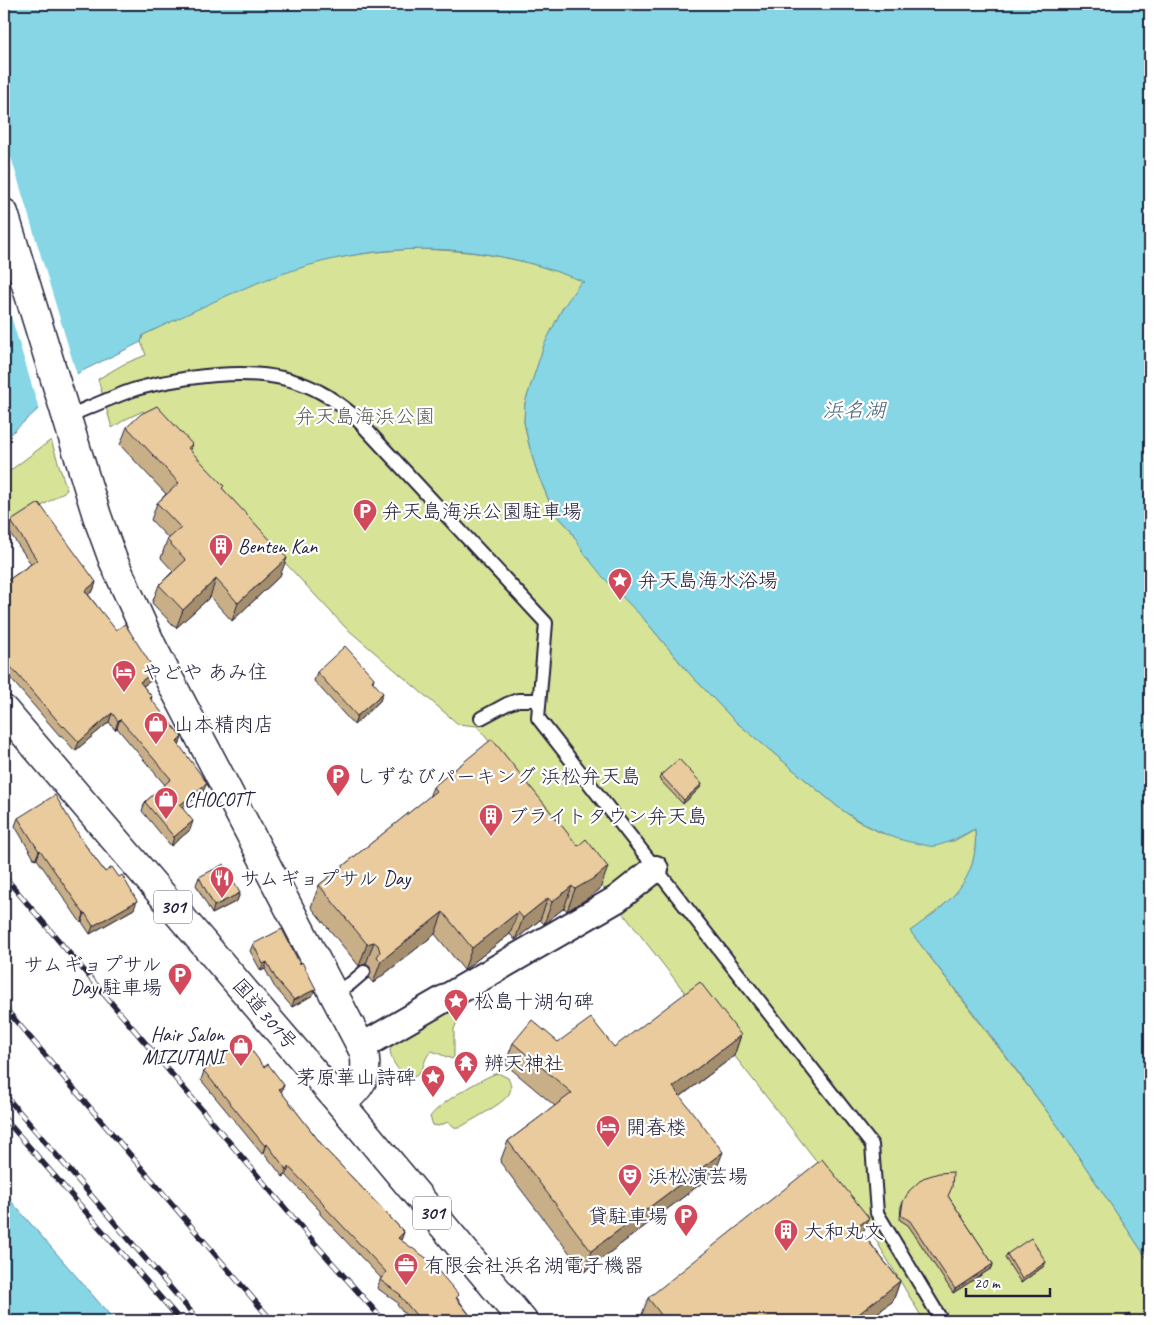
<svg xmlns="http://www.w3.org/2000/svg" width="1154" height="1325" viewBox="0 0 1154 1325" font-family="Caveat,'Klee One',sans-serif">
<rect width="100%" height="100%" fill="#fff"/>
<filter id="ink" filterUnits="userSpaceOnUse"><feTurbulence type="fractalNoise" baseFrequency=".02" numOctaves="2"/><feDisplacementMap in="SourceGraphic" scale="10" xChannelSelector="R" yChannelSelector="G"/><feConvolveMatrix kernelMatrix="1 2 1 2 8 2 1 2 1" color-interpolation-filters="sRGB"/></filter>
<g filter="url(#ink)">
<!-- green -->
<path fill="#d7e396" stroke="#7c8268" d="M 413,249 C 443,250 472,251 501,257 C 531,262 559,272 587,282 L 562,309 L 544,346 L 525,403 L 524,422 L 529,445 L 537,472 L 549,501 L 556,514 L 569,528 L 584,553 L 644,619 L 688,672 L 735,721 L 838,807 L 856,820 L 881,833 L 950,841 L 954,841 L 975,829 C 980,886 948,900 911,932 L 1058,1126 L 1150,1263 L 1150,1321 L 924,1321 L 868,1227 L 477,726 L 458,724 L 345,627 L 143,411 L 126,419 L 112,428 L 98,379 L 124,364 L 146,355 L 141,342 L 143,335 C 202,307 262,275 326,260 C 355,254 383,251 413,249 Z
M 51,440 L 67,490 L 4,530 L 4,475 Z
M 461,1003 L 462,1011 L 454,1029 L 454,1057 L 452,1059 L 432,1051 C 421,1059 427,1073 411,1078 C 397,1073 387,1056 391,1042 Z
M 498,1073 L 508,1078 C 511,1084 512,1088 509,1094 C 503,1104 470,1121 459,1128 L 456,1128 L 448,1122 L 438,1126 L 433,1125 L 430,1117 C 438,1104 483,1077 498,1073 Z"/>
<!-- water -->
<path fill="#87d6e5" stroke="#5f8ea1" d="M 4,4 L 1150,4 L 1150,1263 L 1058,1126 L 985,1028 L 910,931 C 948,904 980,881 975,829 C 962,835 950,843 935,846 C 930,847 925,845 920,844 C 889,839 863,825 838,807 L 735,721 L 688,672 L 644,619 L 603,577 L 584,553 L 569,528 L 556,514 L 549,501 L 537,472 L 529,445 L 524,422 L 525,403 L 544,345 L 562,309 L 580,283 L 585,282 C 558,272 531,262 502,257 C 429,242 352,249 282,274 C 234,290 189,314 143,335 L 141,342 L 78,373 L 4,440 Z
M 4,1193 L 115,1321 L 4,1321 Z"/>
<!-- pier -->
<path fill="#fff" d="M 4,134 L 77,375 L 39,409 L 4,293 Z"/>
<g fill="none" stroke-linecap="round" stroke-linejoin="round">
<defs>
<path id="service" d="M 66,417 C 88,408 110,398 133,390 C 151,384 171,381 189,378 C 232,372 281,370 320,392 C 332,398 342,406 352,414 L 546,623 L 538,718 L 872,1145 L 877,1213 L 942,1321
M 481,718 L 507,704 L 518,700 L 539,700
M 333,992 L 350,984 L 364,972"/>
<path id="minor" d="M 361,1047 L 617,899 L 655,869"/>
<path id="tertiary" d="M 4,213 L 97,516 L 113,560 L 152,646 L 364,1052 C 369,1078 360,1088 341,1104"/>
<path id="trunk" d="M 4,710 L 341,1104 L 523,1321"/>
</defs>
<!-- service casing -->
<use href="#service" stroke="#22223b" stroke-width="16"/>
<!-- minor casing -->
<use href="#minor" stroke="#22223b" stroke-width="30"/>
<!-- tertiary casing -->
<use href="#tertiary" stroke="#22223b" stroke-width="31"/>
<!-- trunk casing -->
<use href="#trunk" stroke="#22223b" stroke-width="31"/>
<!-- service -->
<use href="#service" stroke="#fff" stroke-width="12"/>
<!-- minor -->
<use href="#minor" stroke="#fff" stroke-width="26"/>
<!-- tertiary -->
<use href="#tertiary" stroke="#fff" stroke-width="28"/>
<!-- trunk -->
<use href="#trunk" stroke="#fff" stroke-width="28"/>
<defs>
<path id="rail" d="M 4,876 L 318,1247 L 384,1321
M 4,1007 L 272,1321
M 4,1094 L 199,1321
M 4,1118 L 181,1321"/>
</defs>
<!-- rail casing -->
<use href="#rail" stroke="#22223b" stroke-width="5.5"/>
<!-- rail -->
<use href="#rail" stroke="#fff" stroke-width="4" stroke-dasharray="11" stroke-linecap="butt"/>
</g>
<!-- wall -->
<path fill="#c9af87" stroke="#22223b" d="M 127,427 L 192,444 L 190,450 L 223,489 L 280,576 L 232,621 L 210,597 L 176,628 L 152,603 L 159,585 L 173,571 L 161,558 L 167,540 L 169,539 L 151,520 L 157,503 L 166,494 L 120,445 Z
M 11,521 L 96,582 L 93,591 L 88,594 L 152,680 L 143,686 L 152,697 L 151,700 L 182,737 L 179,746 L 203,792 L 183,808 L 190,830 L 171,846 L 142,811 L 145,802 L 165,785 L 117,728 L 115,730 L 109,722 L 75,751 L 61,735 L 60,736 L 4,671 L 4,583 L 31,564 L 8,530 Z
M 317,672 L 374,678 L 373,682 L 380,701 L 354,725 L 314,681 Z
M 661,775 L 702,784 L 700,788 L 683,804 L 659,779 Z
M 433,787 L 600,889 L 588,898 L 567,911 L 564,908 L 544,924 L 540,920 L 515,940 L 510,934 L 464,970 L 435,934 L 373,983 L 369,978 L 371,972 L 370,967 L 366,964 L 359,966 L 311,907 L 319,885 L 429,797 Z
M 18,818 L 83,842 L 105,872 L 134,909 L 90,934 L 82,922 L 81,923 L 37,859 L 35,860 L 15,826 Z
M 199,877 L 240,893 L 237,901 L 212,914 L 196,885 Z
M 253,944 L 313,995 L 292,1007 L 274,986 L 265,969 L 261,971 L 250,951 Z
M 741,1035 L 734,1056 L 680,1097 L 715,1173 L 584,1272 L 500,1162 L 508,1141 L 555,1106 L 505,1064 L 513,1043 L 558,1042 L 614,1047 Z
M 264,1067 L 284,1085 L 281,1092 L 326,1150 L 404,1232 L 401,1240 L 458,1299 L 472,1318 L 471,1321 L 411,1321 L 397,1305 L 398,1303 L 377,1288 L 381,1278 L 320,1214 L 320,1211 L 286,1175 L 283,1177 L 264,1153 L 262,1154 L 201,1080 L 204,1071 Z
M 948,1196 L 993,1264 L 992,1268 L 953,1293 L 908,1225 L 900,1220 L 901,1206 L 903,1202 Z
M 863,1234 L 900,1281 L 893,1301 L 867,1321 L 644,1321 L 641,1317 L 648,1298 Z
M 1007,1254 L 1044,1266 L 1021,1283 L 1005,1258 Z"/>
<!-- shaded-wall -->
<path fill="#a48e6e" stroke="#22223b" d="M 287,558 L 280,576 L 232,621 L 238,603 Z
M 216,579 L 210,597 L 176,628 L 183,610 Z
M 96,582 L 93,591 L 82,599 L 85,591 Z
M 155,671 L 152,680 L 137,690 L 140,682 Z
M 383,693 L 380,701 L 354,725 L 357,716 Z
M 112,713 L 109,722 L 75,751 L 79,742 Z
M 120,719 L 117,728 L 115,730 L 118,721 Z
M 182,737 L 179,746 L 177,742 Z
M 207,783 L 203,792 L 176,813 L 180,805 Z
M 702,784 L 700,788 L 683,804 L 684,800 Z
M 193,821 L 190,830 L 171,846 L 174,837 Z
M 40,850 L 37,859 L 35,860 L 39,851 Z
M 608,867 L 600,889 L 588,898 L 567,911 L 575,889 Z
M 572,886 L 564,908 L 544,924 L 552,902 Z
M 240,893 L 237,901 L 212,914 L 214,906 Z
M 548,898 L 540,920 L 515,940 L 523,918 Z
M 137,901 L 134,909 L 90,934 L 93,926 Z
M 443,912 L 435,934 L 373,983 L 381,961 Z
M 518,912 L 510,934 L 464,970 L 472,948 Z
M 85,913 L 82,922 L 81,923 L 84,914 Z
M 374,942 L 366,964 L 359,966 L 367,944 Z
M 267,962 L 265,969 L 261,971 L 263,964 Z
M 316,989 L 313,995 L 292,1007 L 294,1000 Z
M 741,1035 L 734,1056 L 665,1108 L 673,1087 Z
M 284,1085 L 281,1093 L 279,1089 Z
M 267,1144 L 264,1153 L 262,1154 L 265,1146 Z
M 723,1152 L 715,1173 L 584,1272 L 591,1251 Z
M 289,1167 L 286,1175 L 283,1177 L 286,1169 Z
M 869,1218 L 861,1237 L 857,1227 Z
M 404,1232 L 401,1240 L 398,1238 Z
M 1046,1262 L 1044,1266 L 1021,1283 L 1022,1279 Z
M 993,1264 L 992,1268 L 953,1293 L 955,1289 Z
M 900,1281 L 893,1301 L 867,1321 L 850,1321 Z"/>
<!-- building -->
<path fill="#eacb9d" stroke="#22223b" d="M 157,406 L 192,444 L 188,448 L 224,486 L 222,488 L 287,558 L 238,603 L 216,579 L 183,610 L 159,585 L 186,560 L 167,540 L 181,528 L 157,503 L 179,483 L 127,427 L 141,414 Z
M 39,503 L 96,582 L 85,591 L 116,630 L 125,624 L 155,671 L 140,682 L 152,697 L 150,698 L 182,737 L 177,742 L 207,783 L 180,805 L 193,821 L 174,837 L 145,802 L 171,779 L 120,719 L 118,721 L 112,713 L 79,742 L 64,726 L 63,727 L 4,659 L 4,609 L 10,604 L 4,595 L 4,583 L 37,560 L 11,521 Z
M 345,646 L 374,678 L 372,681 L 383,693 L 357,716 L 317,672 Z
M 492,739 L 578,846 L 586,839 L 608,867 L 596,877 L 575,889 L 572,886 L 552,902 L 548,898 L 523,918 L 518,912 L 472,948 L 443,912 L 381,961 L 377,957 L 380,952 L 378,945 L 374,942 L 367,944 L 319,885 L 436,791 L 433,787 Z
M 679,759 L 702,784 L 684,800 L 661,775 Z
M 55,795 L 83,842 L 105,872 L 112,867 L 119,877 L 122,875 L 137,901 L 93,926 L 85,913 L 84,914 L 40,850 L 39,851 L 18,818 Z
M 224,864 L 240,893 L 214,906 L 199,877 Z
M 282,929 L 300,964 L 302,962 L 316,989 L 294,1000 L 276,979 L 267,962 L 263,964 L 253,944 Z
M 700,982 L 741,1035 L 673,1087 L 723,1152 L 591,1251 L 508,1141 L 572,1093 L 513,1043 L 532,1020 L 558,1042 L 591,1018 L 614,1047 Z
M 244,1040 L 264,1067 L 268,1064 L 284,1085 L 279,1089 L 326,1150 L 404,1232 L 398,1238 L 429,1260 L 459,1295 L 456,1298 L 472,1318 L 470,1320 L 471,1321 L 421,1321 L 400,1296 L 401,1295 L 380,1280 L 386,1272 L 323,1205 L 324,1204 L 289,1167 L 286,1169 L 267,1144 L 265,1146 L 204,1071 Z
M 822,1159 L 869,1218 L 857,1227 L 900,1281 L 850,1321 L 666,1321 L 648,1298 Z
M 953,1172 L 952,1187 L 948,1196 L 993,1264 L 955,1289 L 910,1221 L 901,1215 L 903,1202 L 909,1191 L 923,1178 L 939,1173 Z
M 1031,1238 L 1046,1262 L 1022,1279 L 1007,1254 Z
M 1130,1314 L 1134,1321 L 1118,1321 Z"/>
</g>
<!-- icons -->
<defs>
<symbol id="parking-pin" viewBox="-11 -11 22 30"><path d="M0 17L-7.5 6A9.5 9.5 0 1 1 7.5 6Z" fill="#d1495b" stroke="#fff"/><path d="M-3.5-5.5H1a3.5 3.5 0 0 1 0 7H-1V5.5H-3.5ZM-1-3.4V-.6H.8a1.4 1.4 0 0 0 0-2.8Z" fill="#fff"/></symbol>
<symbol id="building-pin" viewBox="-11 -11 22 30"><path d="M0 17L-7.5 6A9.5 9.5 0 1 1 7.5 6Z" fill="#d1495b" stroke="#fff"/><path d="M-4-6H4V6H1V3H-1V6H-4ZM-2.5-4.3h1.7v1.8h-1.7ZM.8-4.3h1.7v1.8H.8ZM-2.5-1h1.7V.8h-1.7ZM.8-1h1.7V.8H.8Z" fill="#fff"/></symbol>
<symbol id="sight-pin" viewBox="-11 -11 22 30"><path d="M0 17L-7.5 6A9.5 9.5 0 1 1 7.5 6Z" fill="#d1495b" stroke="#fff"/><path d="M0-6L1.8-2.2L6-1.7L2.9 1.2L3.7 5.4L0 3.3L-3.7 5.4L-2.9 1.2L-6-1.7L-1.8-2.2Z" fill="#fff"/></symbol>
<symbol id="hotel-pin" viewBox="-11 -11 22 30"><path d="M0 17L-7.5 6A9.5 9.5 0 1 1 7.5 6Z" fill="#d1495b" stroke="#fff"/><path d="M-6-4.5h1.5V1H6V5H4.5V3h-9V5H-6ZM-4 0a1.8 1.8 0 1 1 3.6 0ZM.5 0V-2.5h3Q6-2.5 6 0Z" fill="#fff"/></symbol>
<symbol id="shop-pin" viewBox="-11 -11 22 30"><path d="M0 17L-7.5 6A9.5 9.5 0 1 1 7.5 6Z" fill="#d1495b" stroke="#fff"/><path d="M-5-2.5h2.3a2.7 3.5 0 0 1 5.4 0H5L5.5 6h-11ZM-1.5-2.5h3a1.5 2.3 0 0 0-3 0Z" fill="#fff"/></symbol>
<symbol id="restaurant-pin" viewBox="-11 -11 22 30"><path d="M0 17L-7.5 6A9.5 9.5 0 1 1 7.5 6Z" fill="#d1495b" stroke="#fff"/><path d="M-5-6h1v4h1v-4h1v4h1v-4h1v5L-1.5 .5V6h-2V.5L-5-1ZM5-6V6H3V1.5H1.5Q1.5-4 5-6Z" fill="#fff"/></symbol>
<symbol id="temple-pin" viewBox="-11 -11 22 30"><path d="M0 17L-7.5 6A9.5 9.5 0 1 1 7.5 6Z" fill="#d1495b" stroke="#fff"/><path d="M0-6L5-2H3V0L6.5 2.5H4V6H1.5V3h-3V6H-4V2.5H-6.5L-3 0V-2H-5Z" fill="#fff"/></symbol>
<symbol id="theatre-pin" viewBox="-11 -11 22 30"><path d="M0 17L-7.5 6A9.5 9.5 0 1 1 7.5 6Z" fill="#d1495b" stroke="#fff"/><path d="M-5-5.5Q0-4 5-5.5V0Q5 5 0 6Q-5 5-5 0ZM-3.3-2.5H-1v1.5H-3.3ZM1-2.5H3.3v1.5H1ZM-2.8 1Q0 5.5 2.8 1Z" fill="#fff"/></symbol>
<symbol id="office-pin" viewBox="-11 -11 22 30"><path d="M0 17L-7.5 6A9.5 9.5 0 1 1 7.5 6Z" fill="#d1495b" stroke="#fff"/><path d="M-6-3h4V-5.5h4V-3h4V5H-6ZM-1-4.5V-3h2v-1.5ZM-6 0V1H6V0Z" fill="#fff"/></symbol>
</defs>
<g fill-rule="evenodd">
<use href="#parking-pin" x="351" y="497" width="28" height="38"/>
<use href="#building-pin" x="207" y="532" width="28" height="38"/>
<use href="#sight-pin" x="606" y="566" width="28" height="38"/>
<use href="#hotel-pin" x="110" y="658" width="28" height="38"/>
<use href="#shop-pin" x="142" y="710" width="28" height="38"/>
<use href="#parking-pin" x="324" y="762" width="28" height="38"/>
<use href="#shop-pin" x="152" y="785" width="28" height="38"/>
<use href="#building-pin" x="477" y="802" width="28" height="38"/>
<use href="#restaurant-pin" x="208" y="864" width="28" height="38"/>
<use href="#parking-pin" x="166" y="961" width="28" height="38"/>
<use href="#sight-pin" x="442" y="987" width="28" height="38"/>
<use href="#shop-pin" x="227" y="1032" width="28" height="38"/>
<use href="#temple-pin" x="452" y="1049" width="28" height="38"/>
<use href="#sight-pin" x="419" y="1063" width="28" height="38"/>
<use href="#hotel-pin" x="594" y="1113" width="28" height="38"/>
<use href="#theatre-pin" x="616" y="1162" width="28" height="38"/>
<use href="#parking-pin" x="672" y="1202" width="28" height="38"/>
<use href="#building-pin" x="772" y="1217" width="28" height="38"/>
<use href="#office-pin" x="392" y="1251" width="28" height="38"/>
</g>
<g text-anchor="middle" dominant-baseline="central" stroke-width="4.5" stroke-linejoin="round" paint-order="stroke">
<!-- shield labels -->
<g fill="#fff" stroke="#646476" stroke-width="1">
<rect x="154" y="890.5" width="38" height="33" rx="4"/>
<rect x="413" y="1196.5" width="38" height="33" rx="4"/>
</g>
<g font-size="19" font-weight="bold" fill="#22223b">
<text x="173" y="907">301</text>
<text x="432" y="1213">301</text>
</g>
<!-- park labels -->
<g font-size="20" fill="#585c56" stroke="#fff">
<text x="365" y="416">弁天島海浜公園</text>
</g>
<!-- poi labels -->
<g font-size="20" fill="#22223b" stroke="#fff" text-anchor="start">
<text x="382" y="511">弁天島海浜公園駐車場</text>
<text x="238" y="546">Benten Kan</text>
<text x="638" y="580">弁天島海水浴場</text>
<text x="142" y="672">やどや あみ住</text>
<text x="174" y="724">山本精肉店</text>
<text x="356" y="776">しずなびパーキング 浜松弁天島</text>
<text x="184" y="799">CHOCOTT</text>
<text x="508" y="816">ブライトタウン弁天島</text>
<text x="240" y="878">サムギョプサル Day</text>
<text x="162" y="964" text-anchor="end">サムギョプサル<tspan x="162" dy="23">Day 駐車場</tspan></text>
<text x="474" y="1001">松島十湖句碑</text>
<text x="224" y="1034" text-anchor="end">Hair Salon<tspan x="224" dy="23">MIZUTANI</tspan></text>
<text x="484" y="1063">辨天神社</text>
<text x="416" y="1077" text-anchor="end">茅原華山詩碑</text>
<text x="626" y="1127">開春楼</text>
<text x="648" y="1176">浜松演芸場</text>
<text x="668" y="1216" text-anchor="end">貸駐車場</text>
<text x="804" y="1231">大和丸文</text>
<text x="424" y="1265">有限会社浜名湖電子機器</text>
</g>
<!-- street labels -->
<g font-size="20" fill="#22223b" stroke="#fff">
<text transform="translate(265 1014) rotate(49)">国道301号</text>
</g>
<!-- water labels -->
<g font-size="21" font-style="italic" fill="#456176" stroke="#fff">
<text x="854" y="410">浜名湖</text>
</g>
</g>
<!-- margin -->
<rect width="1154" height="1325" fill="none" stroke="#fff" stroke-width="20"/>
<rect x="10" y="10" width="1134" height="1305" fill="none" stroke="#22223b" stroke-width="2" filter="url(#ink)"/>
<!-- scale -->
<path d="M966 1288v8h84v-8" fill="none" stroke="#22223b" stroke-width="2.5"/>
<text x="974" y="1288" font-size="15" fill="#22223b" stroke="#ffffff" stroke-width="4" paint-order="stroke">20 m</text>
</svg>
